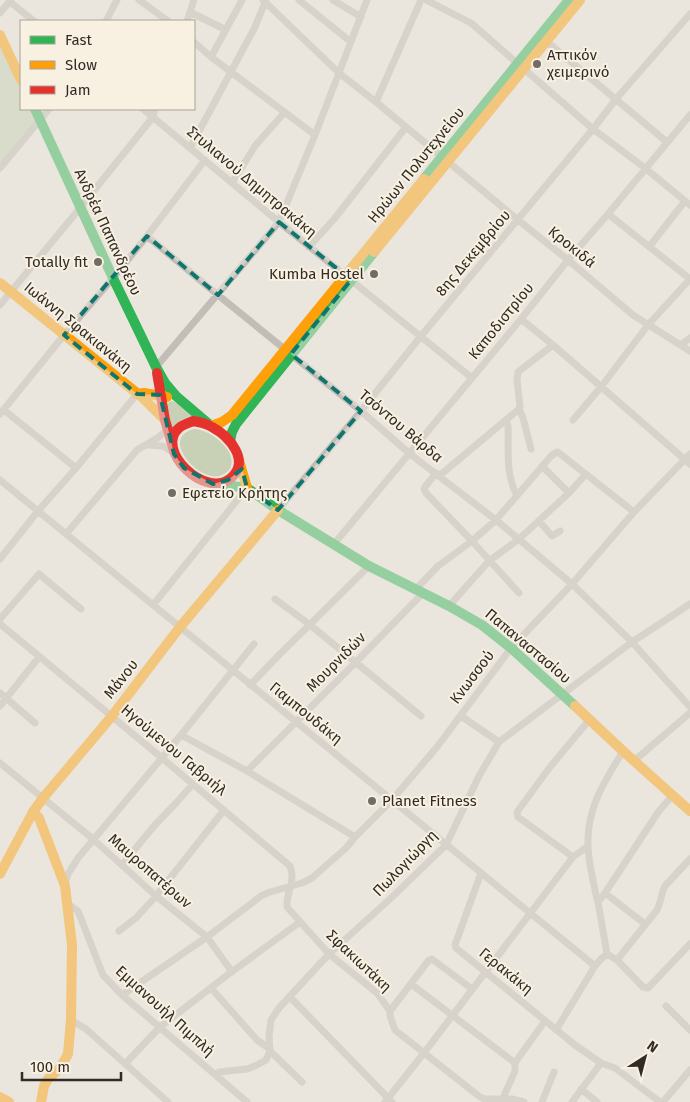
<svg xmlns="http://www.w3.org/2000/svg" width="690" height="1102" viewBox="0 0 690 1102" font-family="'Fira Sans',sans-serif">
<rect width="100%" height="100%" fill="#eae6dd"/>
<!-- green -->
<path fill="#c8d0b6" d="M 0,40 L 21,86 L 21,109 L 32,109 L 38,122 L 0,163 Z
M 172,401 L 181,405 L 197,417 L 172,431 L 167,406 L 169,402 Z
M 194,429 C 209,429 241,452 229,470 C 226,473 223,475 219,476 C 198,481 159,438 194,429 Z"/>
<g fill="none" stroke-linecap="round" stroke-linejoin="round">
<!-- street -->
<path stroke="#c2bdb6" stroke-width="7" d="M 139,0 L 168,21
M 263,0 L 339,73 L 376,102 L 518,220 L 568,260 L 633,315 L 690,351
M 299,0 L 351,42
M 333,0 L 361,17
M 426,0 L 471,23 L 593,129 L 645,168 L 690,205
M 10,2 L 34,21
M 190,12 L 226,30
M 0,13 L 11,0
M 106,21 L 117,0
M 187,21 L 194,0
M 546,41 L 667,142
M 194,42 L 211,57 L 315,135
M 211,57 L 242,0
M 376,102 L 421,0
M 143,109 L 279,222 L 472,378
M 190,148 L 255,27 L 266,0
M 0,168 L 49,109
M 232,183 L 255,146 L 284,113
M 608,214 L 690,279
M 147,236 L 218,295 L 361,411 L 410,454 L 496,520 L 572,584 L 632,642 L 690,707
M 309,247 L 335,218 L 406,127
M 649,247 L 685,201
M 0,305 L 80,208 L 153,117 L 155,109
M 521,319 L 553,345 L 690,464
M 681,345 L 690,338
M 156,367 L 279,222 L 315,135 L 367,0
M 519,408 L 523,418 L 531,449
M 4,410 L 76,468
M 0,414 L 64,335 L 113,278 L 147,236 L 205,160
M 506,420 L 508,426 C 509,450 505,473 517,496
M 573,420 L 601,387 L 648,325 L 690,279
M 148,445 L 163,446 L 173,452
M 542,466 L 569,493
M 436,473 L 425,487 L 424,489 L 426,493 L 472,541 L 519,593
M 439,476 L 518,410 L 520,407 L 517,380 L 518,372 L 553,345
M 0,480 L 595,966
M 278,510 L 361,411 L 421,336 L 593,129 L 616,99 L 690,14
M 539,521 L 552,536 L 560,531
M 66,534 L 137,450 L 159,437 L 167,430
M 334,544 L 521,319 L 568,260 L 608,214 L 690,115
M 0,559 L 38,511 L 76,468 L 137,394
M 416,589 L 438,566 L 472,541 L 496,520 L 551,456 L 557,452 L 559,453 L 634,512
M 275,599 L 309,624 L 421,716
M 153,605 L 247,488
M 449,606 L 489,561 L 519,539 L 569,493 L 586,474
M 0,619 L 39,574 L 81,609
M 0,624 L 162,758 L 290,866 C 296,882 286,892 287,907 L 329,954 L 377,993 L 390,1011 L 390,1016 L 395,1030 L 480,1097 L 485,1099 L 512,1099 L 524,1102
M 250,685 L 280,654 L 369,566
M 0,693 L 35,723
M 0,706 L 39,657
M 461,716 L 499,742
M 181,735 L 247,771 L 355,837
M 635,760 L 690,713
M 0,763 L 93,839 L 156,896 L 207,937 L 232,972
M 247,771 L 355,663 L 423,593
M 573,857 L 518,817 L 517,812 L 550,767 L 590,719
M 122,865 L 154,826 L 176,803 L 193,784
M 481,873 L 455,945 L 456,948 L 575,1045 L 601,1063 L 615,1068 L 660,1102
M 65,885 L 68,874 L 78,858 L 181,735 L 254,644
M 605,893 L 645,924
M 598,902 L 605,893 L 659,811 L 673,795
M 68,904 L 78,911 L 103,975 L 122,995 L 247,1102
M 119,931 L 136,918 L 156,896 L 224,810
M 607,954 L 598,902 L 596,895 C 593,879 588,861 588,844 C 587,807 605,781 623,751
M 607,954 L 617,960 L 643,987 L 648,988 L 690,944
M 617,960 L 657,910 C 661,902 661,894 665,886 L 690,859
M 411,984 L 515,1063
M 211,988 L 257,1040 L 270,1049
M 122,995 L 207,937 L 261,896 L 270,892 L 302,883 L 312,878 L 346,848 L 355,837 L 392,800 L 437,747 L 511,648 L 572,584 L 634,512 L 690,454
M 290,997 L 392,1102
M 666,1006 L 690,1030
M 390,1011 L 429,960 L 432,959 L 472,989
M 71,1020 L 86,1029 L 168,1102
M 556,1030 L 595,966 L 601,959 L 607,954
M 270,1051 L 302,1082
M 125,1064 L 160,1027 L 230,973 L 300,922
M 216,1075 L 219,1072 L 247,1069 L 257,1065 L 266,1060 L 270,1051 L 269,1036 L 271,1020 L 279,1008 L 329,954 L 390,899 L 446,845 L 479,776 L 499,742 L 632,642 L 690,604
M 581,1089 L 597,1102
M 503,1098 L 515,1071 L 515,1063 L 519,1057 L 545,1021
M 385,1102 L 424,1053 L 573,857 L 588,846
M 542,1102 L 554,1072
M 572,1102 L 601,1063
M 663,1102 L 690,1070"/>
<!-- fast -->
<path stroke="#30b455" stroke-width="10" d="M 35,109 L 113,278 L 156,367 L 165,383 L 176,396 L 210,425
M 424,179 L 569,0
M 230,441 L 232,432 L 236,424 L 374,252
M 218,484 L 247,488 L 278,510 L 369,566 L 449,606 L 482,625 L 511,648 L 575,706"/>
<!-- slow -->
<path stroke="#ff9f0a" stroke-width="10" d="M 0,35 L 21,80
M 374,252 L 580,0
M 0,283 L 143,398 L 165,420
M 137,394 L 144,393 L 167,397
M 211,426 L 222,422 L 232,415 L 424,179
M 239,460 L 247,488
M 575,706 L 623,751 L 690,811
M 33,812 L 39,818 L 65,886 L 72,945 L 71,1020 L 68,1054 L 60,1068 L 48,1079 L 44,1086 L 41,1102
M 0,874 L 33,812 L 43,798 L 112,716 L 180,627 L 278,510
M 0,1097 L 9,1102"/>
<!-- jam -->
<path stroke="#e5322d" stroke-width="10" d="M 157,373 L 165,420 L 172,444
M 193,421 C 200,422 205,423 212,427 C 229,436 251,461 231,478 C 205,500 154,449 179,428 C 182,425 189,423 193,421 Z"/>
</g>
<!-- marked area -->
<path d="M0 0H690V1102H0ZM 279,222 L 351,280 L 291,354 L 361,411 L 278,510 L 247,488 L 242,469 L 228,480 L 213,484 L 184,468 L 174,454 L 160,395 L 137,394 L 64,335 L 147,236 L 218,295 Z" fill="#eae6dd" fill-opacity=".55" fill-rule="evenodd"/>
<path fill="none" stroke="#0f766e" stroke-width="4" stroke-dasharray="10 6" stroke-linejoin="round" d="M 279,222 L 351,280 L 291,354 L 361,411 L 278,510 L 247,488 L 242,469 L 228,480 L 213,484 L 184,468 L 174,454 L 160,395 L 137,394 L 64,335 L 147,236 L 218,295 Z"/>
<!-- markers -->
<g fill="#726c65" stroke="#f8f1e2" stroke-width="2">
<circle cx="537" cy="64" r="5"/>
<circle cx="98" cy="262" r="5"/>
<circle cx="374" cy="274" r="5"/>
<circle cx="172" cy="493" r="5"/>
<circle cx="372" cy="801" r="5"/>
</g>
<g text-anchor="middle" dominant-baseline="central" stroke-width="4" stroke-linejoin="round" paint-order="stroke">
<!-- poi labels -->
<g font-size="15" fill="#322b25" stroke="#f8f1e2" text-anchor="start">
<text x="547" y="55">Αττικόν<tspan x="547" dy="17">χειμερινό</tspan></text>
<text x="88" y="262" text-anchor="end">Totally fit</text>
<text x="364" y="274" text-anchor="end">Kumba Hostel</text>
<text x="182" y="493">Εφετείο Κρήτης</text>
<text x="382" y="801">Planet Fitness</text>
</g>
<!-- street labels -->
<g font-size="15" fill="#322b25" stroke="#f8f1e2">
<text transform="translate(416 165) rotate(-51)">Ηρώων Πολυτεχνείου</text>
<text transform="translate(252 182) rotate(40)">Στυλιανού Δημητρακάκη</text>
<text transform="translate(108 232) rotate(65)">Ανδρέα Παπανδρέου</text>
<text transform="translate(572 247) rotate(39)">Κροκιδά</text>
<text transform="translate(473 253) rotate(-50)">8ης Δεκεμβρίου</text>
<text transform="translate(501 321) rotate(-51)">Καποδιστρίου</text>
<text transform="translate(78 327) rotate(39)">Ιωάννη Σφακιανάκη</text>
<text transform="translate(401 426) rotate(40)">Τσόντου Βάρδα</text>
<text transform="translate(528 646) rotate(40)">Παπαναστασίου</text>
<text transform="translate(336 662) rotate(-45)">Μουρνιδών</text>
<text transform="translate(472 677) rotate(-53)">Κνωσσού</text>
<text transform="translate(121 679) rotate(-52)">Μάνου</text>
<text transform="translate(306 713) rotate(39)">Γιαμπουδάκη</text>
<text transform="translate(174 750) rotate(40)">Ηγούμενου Γαβριήλ</text>
<text transform="translate(405 863) rotate(-46)">Πωλογιώργη</text>
<text transform="translate(150 871) rotate(41)">Μαυροπατέρων</text>
<text transform="translate(359 961) rotate(43)">Σφακιωτάκη</text>
<text transform="translate(506 971) rotate(39)">Γερακάκη</text>
<text transform="translate(165 1011) rotate(42)">Εµµανουήλ Πιµπλή</text>
</g>
</g>
<!-- legend -->
<rect x="20" y="20" width="175" height="90" fill="#f8f1e2" stroke="#a9a296"/>
<rect x="30" y="36" width="25" height="8" fill="#30b455" stroke="#a9a296"/>
<text x="65" y="45" font-size="15" fill="#322b25">Fast</text>
<rect x="30" y="61" width="25" height="8" fill="#ff9f0a" stroke="#a9a296"/>
<text x="65" y="70" font-size="15" fill="#322b25">Slow</text>
<rect x="30" y="86" width="25" height="8" fill="#e5322d" stroke="#a9a296"/>
<text x="65" y="95" font-size="15" fill="#322b25">Jam</text>
<!-- north arrow -->
<g transform="translate(645 1057) rotate(36)" stroke="#f8f1e2" stroke-width="4" paint-order="stroke">
<path d="M0-4L9 19L0 12L-9 19Z" fill="#322b25"/>
<text y="-8" font-size="14" font-weight="bold" text-anchor="middle" fill="#322b25">N</text>
</g>
<!-- scale -->
<path d="M22 1072v8h99v-8" fill="none" stroke="#322b25" stroke-width="2.5"/>
<text x="30" y="1072" font-size="15" fill="#322b25" stroke="#f8f1e2" stroke-width="4" paint-order="stroke">100 m</text>
</svg>
